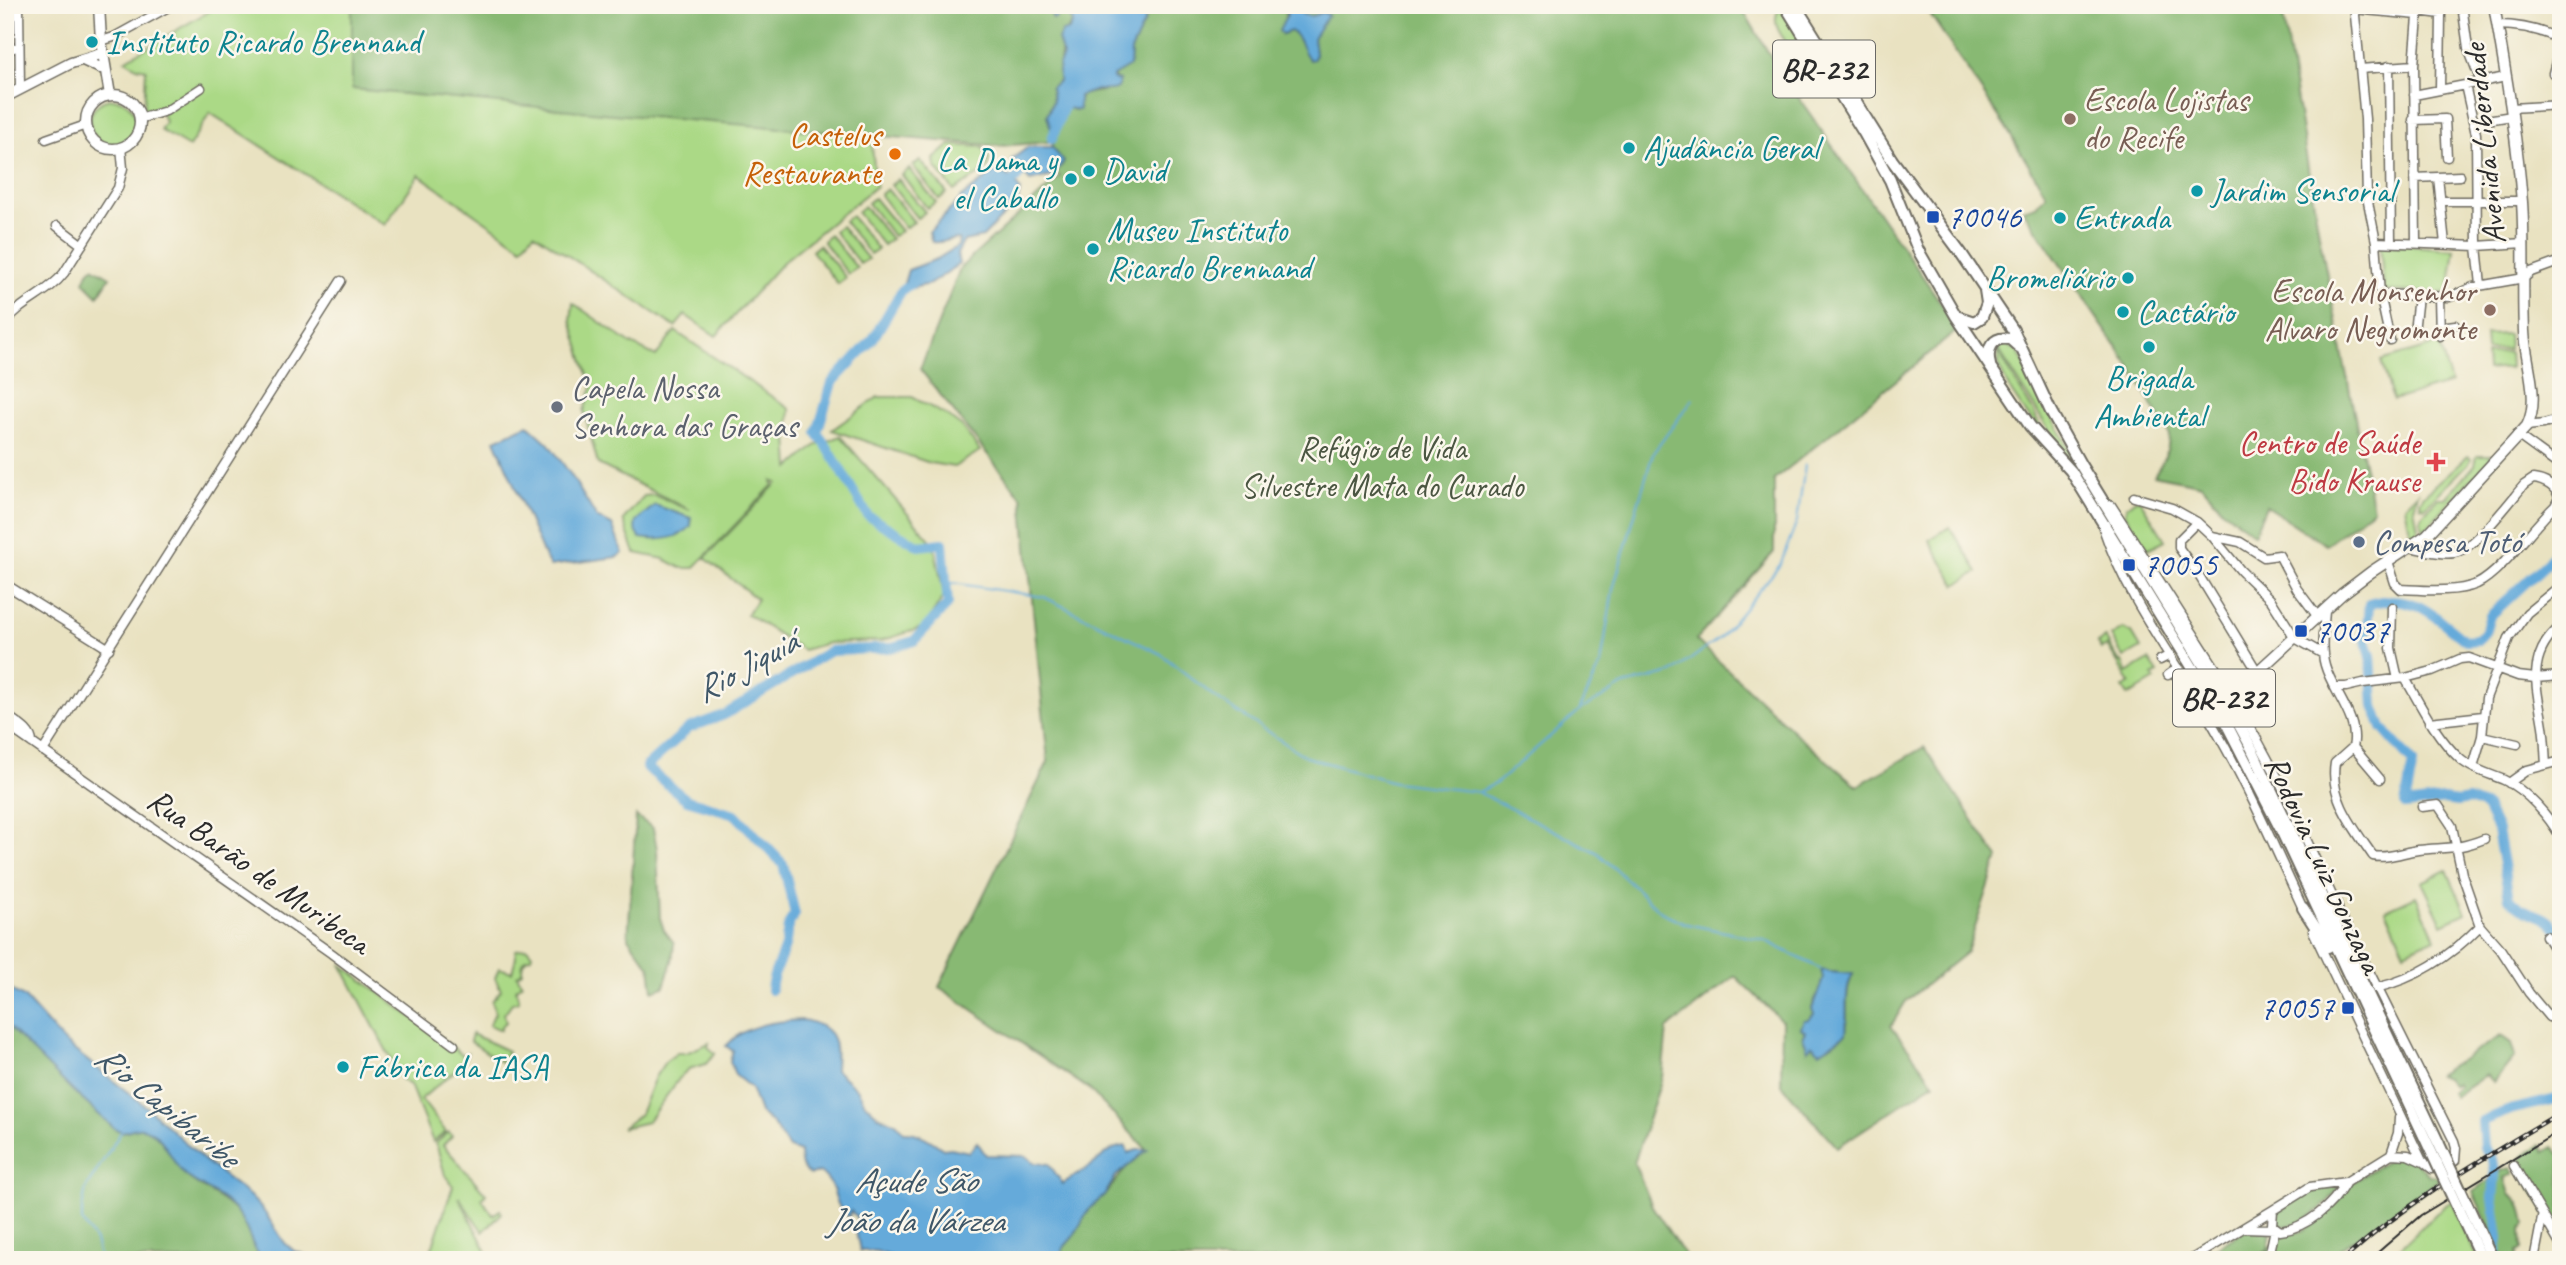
<svg xmlns="http://www.w3.org/2000/svg" width="2566" height="1265" viewBox="0 0 2566 1265" font-family="Caveat,sans-serif">
<rect width="100%" height="100%" fill="#fbf7ec"/>
<filter id="ink" filterUnits="userSpaceOnUse"><feTurbulence type="fractalNoise" baseFrequency=".0143" numOctaves="2"/><feDisplacementMap in="SourceGraphic" scale="14" xChannelSelector="R" yChannelSelector="G"/><feConvolveMatrix kernelMatrix="1 2 1 2 8 2 1 2 1" color-interpolation-filters="sRGB"/></filter>
<filter id="wash" filterUnits="userSpaceOnUse"><feTurbulence type="fractalNoise" baseFrequency=".00686" numOctaves="4" result="noise"/><feDisplacementMap in="SourceGraphic" scale="28" xChannelSelector="R" yChannelSelector="G"/><feGaussianBlur stdDeviation="1.57" result="paint"/><feColorMatrix in="noise" values="0 0 0 0 0 0 0 0 0 0 0 0 0 0 0 0 0 1.4 0 .05"/><feComposite in="paint" operator="in"/></filter>
<g filter="url(#wash)">
<rect width="100%" height="100%" fill="#e9e2c1"/>
<!-- green -->
<path fill="#abd986" stroke="#6b8258" stroke-width="2" d="M 220,5 L 352,5 L 352,88 L 871,136 L 876,186 L 784,261 L 716,336 L 685,315 L 675,327 L 534,233 L 522,247 L 419,175 L 385,225 L 210,113 L 189,147 L 160,130 L 165,122 L 161,111 L 144,110 L 146,69 L 137,67 L 125,60 Z
M 1780,8 L 1806,48 L 1789,46 C 1780,34 1770,22 1780,8 Z
M90 122a23 23 0 1 1 46 0a23 23 0 1 1-46 0Z
M 950,145 L 982,147 L 989,156 L 988,168 L 954,191 L 935,166 L 934,159 Z
M 920,160 L 947,193 L 939,199 L 913,166 Z
M 909,169 L 936,202 L 927,208 L 902,175 Z
M 898,179 L 925,212 L 917,218 L 891,185 Z
M 887,189 L 914,222 L 905,228 L 880,195 Z
M 874,198 L 901,231 L 893,236 L 868,203 Z
M 864,206 L 891,239 L 883,245 L 857,212 Z
M 851,216 L 878,249 L 870,254 L 844,221 Z
M 841,226 L 868,259 L 860,264 L 834,231 Z
M 830,235 L 857,268 L 848,274 L 823,241 Z
M 2380,244 L 2455,249 L 2449,293 L 2384,291 Z
M 819,245 L 846,278 L 838,284 L 812,251 Z
M 573,303 L 631,344 L 656,356 L 675,331 L 790,409 L 788,436 L 790,468 L 815,446 L 840,436 L 934,544 L 944,596 L 924,627 L 881,641 L 828,643 L 803,650 L 747,614 L 757,599 L 705,558 L 777,483 L 772,481 L 773,485 L 694,568 L 681,568 L 664,559 L 635,553 L 623,520 L 644,496 L 654,495 L 690,510 L 598,464 L 584,411 L 592,388 L 571,320 Z
M 2508,334 L 2509,349 L 2486,350 L 2485,335 Z
M 2003,344 L 2017,350 L 2087,484 L 2076,474 L 1997,347 Z
M 2439,344 L 2451,383 L 2393,400 L 2381,361 Z
M 1997,350 L 2034,413 L 2045,439 C 2028,414 1997,382 1997,350 Z
M 2509,352 L 2510,368 L 2487,370 L 2486,354 Z
M 878,397 L 912,397 L 946,415 L 962,427 L 980,451 L 954,467 L 930,463 L 832,430 Z
M 2477,455 L 2491,455 L 2491,458 L 2424,530 L 2420,520 L 2424,513 L 2438,498 L 2446,498 L 2475,465 Z
M 2468,456 L 2471,459 L 2469,463 L 2425,507 L 2421,506 L 2420,501 L 2424,495 Z
M 2418,493 L 2414,508 L 2419,534 L 2412,540 L 2405,506 Z
M 2135,499 L 2140,500 L 2165,540 L 2148,549 L 2125,514 L 2127,506 Z
M 1950,527 L 1978,572 L 1956,585 L 1929,540 Z
M 2123,629 L 2132,633 L 2141,648 L 2124,658 L 2111,636 Z
M 2105,638 L 2120,663 L 2122,662 L 2127,673 L 2149,660 L 2158,673 L 2152,676 L 2155,680 L 2128,696 L 2123,688 L 2130,683 L 2107,646 L 2101,649 L 2097,643 Z
M 2447,870 L 2466,913 L 2442,924 L 2422,882 Z
M 2416,896 L 2435,938 L 2405,952 L 2386,910 Z
M 527,948 L 532,954 L 531,957 C 523,959 522,964 522,972 L 517,975 L 522,984 L 516,989 L 519,1001 L 512,1003 L 504,1014 L 506,1022 L 501,1026 L 501,1030 L 489,1025 L 495,1013 L 492,1001 L 501,990 L 495,978 L 499,968 L 512,972 L 516,957 L 515,950 Z
M 341,964 L 463,1055 L 467,1053 L 463,1064 L 421,1099 L 446,1132 L 433,1142 L 410,1085 L 402,1080 Z
M 472,1034 L 508,1051 L 501,1062 L 470,1041 Z
M 709,1043 L 708,1047 L 715,1053 L 706,1064 L 689,1069 L 682,1075 L 647,1122 L 622,1128 L 640,1114 L 655,1077 L 665,1062 L 677,1053 L 686,1053 Z
M 449,1132 L 452,1136 L 443,1145 L 486,1194 L 482,1199 L 493,1215 L 500,1210 L 502,1213 L 483,1232 L 459,1197 L 491,1260 L 428,1260 L 453,1186 L 445,1175 L 436,1143 Z
M 2452,1201 L 2479,1260 L 2387,1260 L 2443,1207 Z"/>
<!-- forest -->
<path fill="#88b973" stroke="#5a724f" stroke-width="2" fill-rule="evenodd" d="M 352,5 L 1049,5 L 1052,17 L 1057,17 L 1056,9 L 1061,6 L 1071,12 L 1069,18 L 1073,21 C 1062,34 1059,63 1059,81 L 1051,87 L 1053,101 L 1047,115 L 1052,132 L 1050,142 L 1000,146 L 601,113 L 352,89 Z
M 1146,5 L 1287,5 L 1282,34 L 1291,31 L 1299,36 L 1300,43 L 1315,54 L 1313,39 L 1323,12 C 1311,18 1301,18 1295,5 L 1740,5 L 1774,62 L 1959,329 L 1774,480 L 1774,552 L 1696,640 L 1805,742 L 1857,786 L 1924,747 L 1998,858 L 1967,952 L 1906,1001 L 1891,1026 L 1934,1083 L 1837,1147 L 1781,1084 L 1782,1021 L 1735,976 L 1667,1029 L 1662,1078 L 1634,1163 L 1652,1206 L 1688,1260 L 1056,1260 L 1060,1258 L 1064,1247 L 1073,1237 L 1090,1208 L 1104,1196 L 1126,1168 L 1147,1150 L 1090,1090 L 939,987 L 1048,762 L 1022,498 L 920,369 L 961,267 L 1060,177 L 1056,172 L 1064,162 L 1052,147 C 1054,136 1056,120 1061,112 L 1069,108 L 1075,110 L 1081,95 C 1093,91 1110,92 1119,86 L 1113,76 L 1130,65 L 1131,51 L 1145,21 ZM 1829,972 L 1853,974 C 1844,992 1848,1014 1846,1034 L 1828,1047 L 1812,1045 L 1808,1049 L 1803,1037 L 1806,1032 L 1801,1028 L 1814,1014 L 1812,1008 L 1823,979 Z
M 1917,5 L 2281,5 L 2319,234 L 2373,509 L 2326,545 L 2266,506 L 2254,534 L 2222,509 L 2202,485 L 2154,475 C 2164,461 2169,450 2169,434 L 2129,365 L 2023,210 L 2036,206 L 2046,194 L 2005,126 L 1930,14 Z
M 93,267 L 110,277 L 98,296 L 84,282 L 88,272 Z
M 636,816 L 653,828 L 657,849 L 660,918 L 664,930 L 674,943 L 672,961 L 664,987 L 653,991 L 650,967 L 628,938 Z
M 5,1023 L 73,1091 L 114,1128 L 122,1132 C 132,1130 139,1125 148,1130 C 164,1139 170,1155 179,1168 C 189,1183 222,1196 236,1212 C 249,1226 250,1246 263,1260 L 5,1260 Z
M 2501,1036 L 2511,1043 L 2515,1056 L 2494,1082 L 2486,1075 L 2454,1097 L 2451,1093 L 2459,1086 L 2457,1083 L 2453,1086 L 2446,1078 L 2437,1075 Z
M 2541,1145 L 2545,1152 L 2553,1147 L 2561,1155 L 2561,1237 L 2517,1164 L 2527,1152 Z
M 2393,1157 L 2416,1161 L 2429,1175 L 2437,1176 L 2440,1180 L 2347,1244 L 2328,1260 L 2260,1260 L 2282,1236 L 2302,1231 L 2317,1221 L 2333,1208 L 2348,1185 Z
M 2511,1168 L 2514,1174 L 2505,1178 L 2510,1194 C 2522,1200 2524,1212 2526,1224 L 2521,1230 L 2522,1250 L 2517,1252 L 2517,1260 L 2504,1260 L 2473,1192 L 2503,1170 Z
M 2340,1186 C 2326,1207 2302,1229 2276,1226 L 2274,1218 L 2276,1213 L 2311,1191 Z
M 2245,1230 L 2271,1232 L 2268,1250 L 2252,1260 L 2198,1260 Z"/>
<!-- water -->
<path fill="#65aada" stroke="#486a82" stroke-width="2" d="M 1049,5 L 1146,5 L 1145,21 L 1131,51 L 1130,66 L 1113,76 L 1113,79 L 1119,81 L 1118,88 L 1112,90 L 1097,90 L 1079,96 L 1079,110 L 1066,108 L 1057,118 L 1054,140 L 1047,115 L 1053,101 L 1051,87 L 1059,81 L 1059,64 L 1063,56 L 1058,39 L 1062,32 L 1069,30 L 1073,21 L 1069,18 L 1071,12 L 1061,6 L 1056,8 L 1057,17 L 1053,19 Z
M 1287,5 L 1295,5 C 1301,18 1311,18 1322,12 L 1328,15 L 1313,38 L 1315,54 L 1314,59 L 1310,60 C 1301,51 1302,38 1291,31 L 1282,34 L 1279,31 L 1287,15 Z
M 1028,147 L 1052,147 L 1064,162 L 1052,176 L 1030,181 L 1011,160 Z
M 997,170 L 1012,178 L 1020,190 L 1018,201 L 983,237 L 964,241 L 957,254 L 959,264 L 930,284 L 902,290 L 908,270 L 937,259 L 958,246 L 959,239 C 949,238 942,244 932,242 L 929,232 L 962,197 Z
M 528,425 L 548,443 L 571,475 L 597,518 L 612,525 L 623,553 L 617,557 L 550,566 L 542,551 L 495,440 Z
M 655,505 L 691,518 L 691,526 C 680,540 656,541 640,538 L 635,529 L 636,521 Z
M 1821,969 L 1829,972 L 1853,974 C 1843,992 1848,1014 1846,1034 L 1820,1052 L 1812,1045 L 1808,1050 L 1803,1037 L 1806,1032 L 1801,1028 L 1804,1020 L 1809,1019 L 1814,1014 L 1812,1009 L 1823,979 Z
M 5,987 L 24,997 L 64,1042 L 148,1108 L 205,1161 L 250,1196 L 263,1210 L 285,1243 L 294,1251 L 320,1260 L 263,1260 C 250,1247 249,1227 237,1213 C 224,1196 202,1188 185,1175 C 170,1162 168,1140 148,1130 C 139,1125 131,1130 122,1132 L 114,1128 L 73,1091 L 5,1023 Z
M 803,1020 C 835,1027 837,1039 835,1069 L 858,1090 L 864,1102 L 878,1116 L 896,1123 L 904,1132 C 918,1131 932,1141 943,1149 L 951,1148 L 969,1152 L 977,1142 L 986,1155 L 1026,1156 L 1035,1163 L 1049,1164 L 1063,1184 C 1073,1176 1082,1172 1092,1165 C 1105,1156 1107,1148 1126,1146 L 1128,1153 L 1137,1150 L 1147,1150 L 1116,1176 L 1104,1196 L 1090,1208 L 1073,1237 L 1064,1247 L 1060,1258 L 1056,1260 L 901,1260 L 876,1251 L 860,1251 L 856,1231 L 860,1227 L 856,1216 L 851,1211 L 849,1217 C 830,1204 841,1189 820,1172 L 810,1175 C 802,1171 800,1161 800,1152 L 789,1148 L 772,1123 L 760,1113 L 751,1088 L 735,1075 L 730,1061 L 733,1051 L 726,1046 C 745,1024 775,1021 803,1020 Z"/>
<g fill="none" stroke-linecap="round" stroke-linejoin="round">
<!-- stream -->
<path stroke="#65aada" stroke-width="2" d="M 947,582 L 1044,597 L 1161,654 L 1216,698 L 1306,757 L 1394,782 L 1478,792 L 1598,853 L 1661,912 L 1687,924 L 1764,940 L 1821,969
M 1580,709 L 1601,664 L 1613,589 L 1653,453 L 1693,399
M 1479,792 L 1498,782 L 1579,711 L 1624,685 L 1672,673 L 1721,637 L 1780,565 L 1797,521 L 1805,465
M 100,1260 L 95,1241 L 82,1221 L 82,1209 L 86,1188 L 121,1132"/>
<!-- river -->
<path stroke="#65aada" stroke-width="10" d="M 1052,139 L 1066,100
M 1006,188 L 1030,164
M 823,441 L 817,433 L 832,383 L 873,339 L 902,290 L 912,283
M 2561,544 L 2548,562 L 2490,616 L 2485,632 L 2478,640 L 2466,641 C 2433,616 2414,590 2369,604 L 2366,641 L 2371,656 L 2374,706 L 2382,728 L 2413,763 L 2405,805 L 2444,800 L 2457,802 L 2469,800 L 2486,807 L 2497,830 L 2509,898 C 2519,910 2531,912 2544,918 C 2552,922 2556,929 2561,935
M 771,990 C 772,974 780,962 785,946 C 789,931 784,929 795,914 L 783,864 L 735,814 L 687,800 L 646,767 L 689,728 L 724,715 L 830,651 L 890,648 L 914,641 L 948,604 L 943,543 L 919,546 L 868,516 L 826,445
M 2495,1260 L 2499,1238 L 2493,1198 L 2495,1173 L 2493,1159 L 2484,1147 L 2482,1121 L 2513,1109 L 2561,1098"/>
</g>
</g>
<g filter="url(#ink)">
<g fill="none" stroke-linecap="round" stroke-linejoin="round">
<defs>
<path id="minor" d="M 19,5 L 20,89
M 2354,5 L 2365,119 L 2367,197 L 2376,242 L 2380,294 L 2390,340
M 2462,5 L 2468,48 L 2481,82
M 2511,8 L 2533,5
M 2354,9 L 2418,15
M 2418,11 L 2441,14 L 2440,89
M 2497,25 C 2521,25 2540,29 2561,40
M 101,41 L 114,37 L 172,5
M 5,51 L 19,46
M 2389,66 L 2391,242
M 2360,69 L 2414,65
M 2553,73 L 2556,62 L 2561,56
M 2465,85 L 2476,134 L 2477,246 L 2481,285
M 2414,95 L 2506,77
M 2511,108 L 2561,105
M 139,119 L 166,111 L 201,88
M 2413,120 L 2445,119 L 2447,157
M 2474,122 L 2512,116
M 46,139 L 86,125
M 2438,177 L 2445,244
M 2415,178 L 2460,176
M 2442,201 L 2522,201
M 57,226 L 82,245
M 2376,242 L 2477,246 L 2524,243
M 2416,243 L 2414,65 L 2419,5
M 2380,294 L 2450,297 L 2473,287 L 2524,278 L 2531,272 L 2561,261
M 2439,297 L 2440,336
M 5,323 C 21,301 48,294 64,273 L 118,188 L 123,168 L 121,147
M 2440,327 L 2455,325
M 2414,332 L 2418,296
M 2527,426 L 2544,424 L 2561,419
M 2517,435 L 2561,467
M 2134,497 L 2172,508 L 2197,522 L 2212,536 L 2240,542 L 2264,557 L 2279,555 L 2297,589 L 2318,617
M 2111,505 L 2223,680 L 2259,743 L 2279,780 L 2335,902
M 2197,522 L 2179,540 L 2179,548 L 2198,574 L 2257,671
M 2103,528 C 2128,603 2180,666 2218,734 C 2251,792 2277,853 2305,913
M 2212,536 L 2241,571 L 2271,600 L 2295,638 L 2323,654
M 2388,561 L 2395,583 L 2401,589 C 2424,590 2456,593 2477,584 C 2502,572 2533,526 2555,506 L 2559,498 C 2557,487 2544,480 2533,479 L 2524,485 C 2510,501 2474,550 2454,553 C 2440,555 2424,550 2410,547
M 5,584 L 109,649
M 2392,607 L 2391,648 L 2398,679
M 2325,611 C 2324,628 2320,648 2325,665 C 2332,691 2360,719 2353,747 L 2380,779
M 2160,660 L 2170,655
M 2168,675 L 2178,668
M 2405,678 C 2421,706 2436,737 2460,759 C 2471,769 2490,774 2504,780 C 2526,790 2549,816 2561,838
M 2336,687 L 2346,687 L 2363,683 L 2405,678 L 2432,671 L 2460,659 L 2469,658 L 2518,676 L 2535,678 L 2561,676
M 5,714 C 15,722 32,730 32,743
M 2429,722 L 2483,716
M 5,724 L 331,953 L 454,1045
M 2482,736 L 2517,744
M 2353,747 L 2335,763 C 2329,798 2354,828 2373,856 C 2388,859 2403,852 2418,850 C 2445,847 2457,850 2484,839
M 43,751 L 341,281
M 2546,765 C 2545,752 2545,739 2543,726 C 2537,687 2525,656 2561,626
M 2473,767 L 2482,736 L 2486,698 L 2509,638 L 2527,613 L 2561,585
M 2509,783 L 2527,770 L 2561,761
M 2422,807 L 2438,805 L 2452,826 L 2462,874 L 2480,926 L 2501,950 L 2529,993 L 2549,1017 L 2561,1011
M 2558,889 L 2561,887
M 2313,931 L 2422,1161 L 2432,1169 L 2455,1161 L 2456,1148 L 2454,1141 L 2342,917
M 2546,936 L 2561,960
M 2376,988 C 2418,978 2451,956 2480,926
M 2391,1154 L 2398,1133 L 2399,1118
M 2514,1166 L 2561,1246
M 2346,1182 C 2333,1205 2307,1228 2280,1231 L 2272,1225 L 2273,1210 L 2310,1187 L 2346,1182 L 2391,1154 L 2408,1155 L 2421,1161
M 2245,1228 L 2275,1229 L 2270,1252 L 2256,1260
M 2190,1260 L 2273,1210
M 2534,1260 L 2542,1218"/>
<path id="major" d="M 99,5 L 101,41 L 110,95
M 83,60 L 100,68
M86 122a27 27 0 1 1 54 0a27 27 0 1 1-54 0Z
M 5,97 L 71,63 L 104,53
M 2232,695 L 2342,594 L 2371,572 L 2427,535 L 2527,426 C 2541,398 2525,361 2524,331 C 2522,288 2525,245 2522,202 C 2517,136 2505,70 2494,5"/>
<path id="highway" d="M 1785,5 L 1864,133 L 1890,180 L 1918,250 L 1956,316 L 2030,426 L 2071,471 L 2223,717 L 2280,828 L 2430,1149
M 1795,5 L 1892,160 L 1961,253 L 2013,330 L 2051,412 L 2080,464 L 2231,710 L 2252,749 L 2439,1144
M 1956,316 L 1974,322 L 1982,317 L 1987,303 L 1985,290
M 1990,365 C 1986,349 1992,336 2010,339 L 2019,347
M 2334,899 L 2340,922
M 2303,908 L 2328,947"/>
</defs>
<!-- minor casing -->
<use href="#minor" stroke="#6e6b60" stroke-width="11"/>
<!-- major casing -->
<use href="#major" stroke="#6e6b60" stroke-width="13"/>
<!-- highway casing -->
<use href="#highway" stroke="#6e6b60" stroke-width="14"/>
<!-- minor -->
<use href="#minor" stroke="#fff" stroke-width="8"/>
<!-- major -->
<use href="#major" stroke="#fff" stroke-width="10"/>
<!-- highway -->
<use href="#highway" stroke="#fff" stroke-width="10"/>
<!-- tram -->
<path stroke="#2b2b2b" stroke-width="2" d="M 2369,1260 L 2421,1215 L 2561,1130"/>
<defs>
<path id="rail" d="M 2349,1255 C 2412,1198 2488,1156 2561,1112"/>
</defs>
<!-- rail casing -->
<use href="#rail" stroke="#2b2b2b" stroke-width="4.5"/>
<!-- rail -->
<use href="#rail" stroke="#fbf7ec" stroke-width="2" stroke-dasharray="5" stroke-linecap="butt"/>
<defs>
<path id="highway-bridge" d="M 2439,1144 L 2493,1260
M 2430,1149 L 2482,1260"/>
</defs>
<!-- highway-bridge casing -->
<use href="#highway-bridge" stroke="#6e6b60" stroke-width="14" stroke-linecap="butt"/>
<!-- highway-bridge -->
<use href="#highway-bridge" stroke="#fff" stroke-width="10"/>
</g>
</g>
<!-- markers -->
<g fill="#0f9aa8" stroke="#fbf7ec" stroke-width="2.5">
<circle cx="92" cy="42" r="7"/>
<circle cx="1629" cy="148" r="7"/>
<circle cx="1089" cy="171" r="7"/>
<circle cx="1071" cy="179" r="7"/>
<circle cx="2197" cy="191" r="7"/>
<circle cx="2060" cy="218" r="7"/>
<circle cx="1093" cy="249" r="7"/>
<circle cx="2128" cy="278" r="7"/>
<circle cx="2123" cy="312" r="7"/>
<circle cx="2149" cy="347" r="7"/>
<circle cx="343" cy="1067" r="7"/>
</g>
<g fill="#8d6e63" stroke="#fbf7ec" stroke-width="2.5">
<circle cx="2070" cy="119" r="7"/>
<circle cx="2490" cy="310" r="7"/>
</g>
<circle fill="#e8710a" stroke="#fbf7ec" stroke-width="2.5" cx="895" cy="154" r="7"/>
<g fill="#1a4fb4" stroke="#fbf7ec" stroke-width="2.5">
<rect x="1926" y="210" width="14" height="14" rx="3.5"/>
<rect x="2122" y="558" width="14" height="14" rx="3.5"/>
<rect x="2294" y="624" width="14" height="14" rx="3.5"/>
<rect x="2341" y="1001" width="14" height="14" rx="3.5"/>
</g>
<circle fill="#6b7280" stroke="#fbf7ec" stroke-width="2.5" cx="557" cy="407" r="7"/>
<path fill="#e0444e" stroke="#fbf7ec" stroke-width="2.5" d="M2432.5 451.5h7v7h7v7h-7v7h-7v-7h-7v-7h7z"/>
<circle fill="#5c6f8a" stroke="#fbf7ec" stroke-width="2.5" cx="2359" cy="542" r="7"/>
<g text-anchor="middle" dominant-baseline="central" stroke-width="5" stroke-linejoin="round" paint-order="stroke">
<!-- shield labels -->
<g fill="#fbf7ec" stroke="#696865" stroke-width="2">
<rect x="1773" y="40.5" width="102" height="57" rx="5"/>
<rect x="2173" y="669.5" width="102" height="57" rx="5"/>
</g>
<g font-size="32" font-weight="bold" fill="#2b2b2b">
<text x="1824" y="69">BR-232</text>
<text x="2224" y="698">BR-232</text>
</g>
<!-- culture labels -->
<g font-size="33" fill="#0d838f" stroke="#fbf7ec" text-anchor="start">
<text x="106" y="42">Instituto Ricardo Brennand</text>
<text x="1643" y="148">Ajudância Geral</text>
<text x="1057" y="160" text-anchor="end">La Dama y<tspan x="1057" dy="38">el Caballo</tspan></text>
<text x="1103" y="171">David</text>
<text x="2211" y="191">Jardim Sensorial</text>
<text x="2074" y="218">Entrada</text>
<text x="1107" y="230">Museu Instituto<tspan x="1107" dy="38">Ricardo Brennand</tspan></text>
<text x="2114" y="278" text-anchor="end">Bromeliário</text>
<text x="2137" y="312">Cactário</text>
<text x="2149" y="378" text-anchor="middle">Brigada<tspan x="2149" dy="38">Ambiental</tspan></text>
<text x="357" y="1067">Fábrica da IASA</text>
</g>
<!-- education labels -->
<g font-size="33" fill="#785e54" stroke="#fbf7ec" text-anchor="start">
<text x="2084" y="100">Escola Lojistas<tspan x="2084" dy="38">do Recife</tspan></text>
<text x="2476" y="291" text-anchor="end">Escola Monsenhor<tspan x="2476" dy="38">Alvaro Negromonte</tspan></text>
</g>
<!-- food labels -->
<g font-size="33" fill="#c56008" stroke="#fbf7ec" text-anchor="end">
<text x="881" y="135">Castelus<tspan x="881" dy="38">Restaurante</tspan></text>
</g>
<!-- street labels -->
<g font-size="33" fill="#2b2b2b" stroke="#fbf7ec">
<text transform="translate(2484 144) rotate(-96)">Avenida Liberdade</text>
<text transform="translate(2324 864) rotate(65)">Rodovia Luiz Gonzaga</text>
<text transform="translate(259 871) rotate(35)">Rua Barão de Muribeca</text>
</g>
<!-- transit labels -->
<g font-size="33" fill="#164399" stroke="#fbf7ec" text-anchor="start">
<text x="1947" y="217">70046</text>
<text x="2143" y="565">70055</text>
<text x="2315" y="631">70037</text>
<text x="2334" y="1008" text-anchor="end">70057</text>
</g>
<!-- worship labels -->
<g font-size="33" fill="#5b616d" stroke="#fbf7ec" text-anchor="start">
<text x="571" y="388">Capela Nossa<tspan x="571" dy="38">Senhora das Graças</tspan></text>
</g>
<!-- health labels -->
<g font-size="33" fill="#be3a42" stroke="#fbf7ec" text-anchor="end">
<text x="2420" y="443">Centro de Saúde<tspan x="2420" dy="38">Bido Krause</tspan></text>
</g>
<!-- park labels -->
<g font-size="33" fill="#4b5642" stroke="#fbf7ec">
<text x="1382" y="448">Refúgio de Vida<tspan x="1382" dy="38">Silvestre Mata do Curado</tspan></text>
</g>
<!-- service labels -->
<g font-size="33" fill="#4e5e75" stroke="#fbf7ec" text-anchor="start">
<text x="2373" y="542">Compesa Totó</text>
</g>
<!-- water labels -->
<g font-size="35" font-style="italic" fill="#3f5768" stroke="#fbf7ec">
<text transform="translate(746 666) rotate(-29)">Rio Jiquiá</text>
<text transform="translate(167 1106) rotate(39)">Rio Capibaribe</text>
<text x="915" y="1180">Açude São<tspan x="915" dy="40">João da Várzea</tspan></text>
</g>
</g>
<!-- margin -->
<rect width="2566" height="1265" fill="none" stroke="#fbf7ec" stroke-width="28"/>
</svg>
